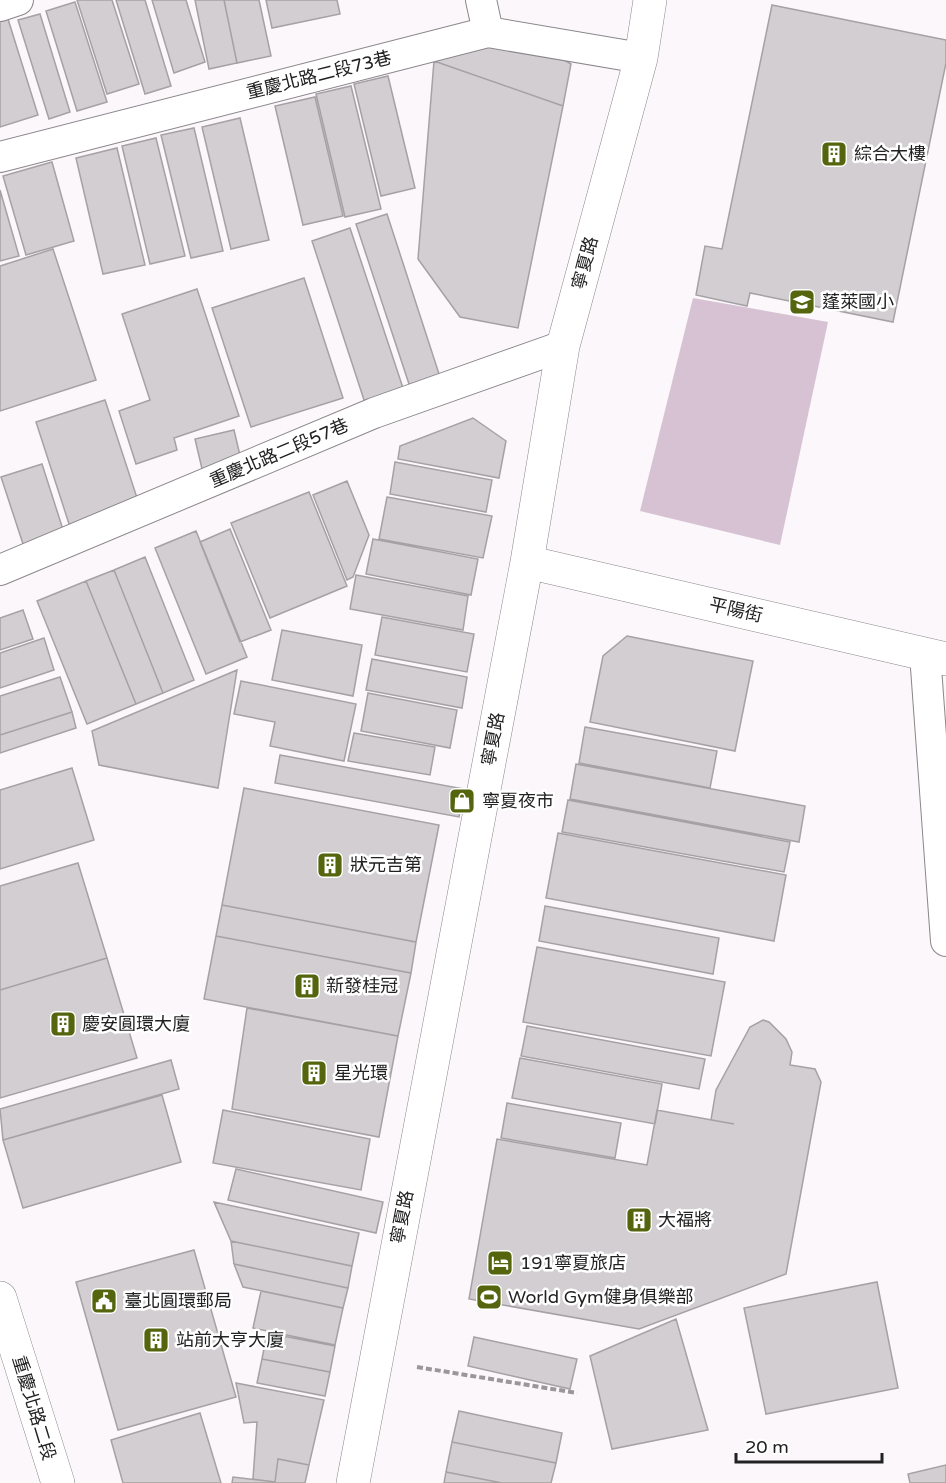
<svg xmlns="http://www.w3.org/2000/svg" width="946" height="1483" viewBox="0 0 946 1483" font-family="'Varela Round','Noto Sans TC',sans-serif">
<rect width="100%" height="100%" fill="#fbf7fa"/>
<!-- green -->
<path fill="#d7c2d4" d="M 693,298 L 828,322 L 780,545 L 640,511 Z"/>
<!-- building -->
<path fill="#d2ced1" stroke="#a5a1a5" stroke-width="1.5" d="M 77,0 L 112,0 L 139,84 L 107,94 Z
M 116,0 L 145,0 L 171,86 L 145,94 Z
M 152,0 L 186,0 L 205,62 L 174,73 Z
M 195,0 L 224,0 L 237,63 L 209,69 Z
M 224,0 L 259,0 L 271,56 L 237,63 Z
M 266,0 L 337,0 L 340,14 L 272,28 Z
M 75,2 L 107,102 L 77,111 L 46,11 Z
M 772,5 L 946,40 L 946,63 L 893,322 L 750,293 L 747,306 L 696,295 L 705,246 L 722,249 Z
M 40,14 L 70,112 L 49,119 L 18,20 Z
M 8,19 L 38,115 L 0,127 L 0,21 Z
M 515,31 L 571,64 L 563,106 L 434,61 Z
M 434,61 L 563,106 L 518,328 L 460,317 L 418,259 Z
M 388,76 L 415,188 L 381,196 L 354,84 Z
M 351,86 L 381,209 L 345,217 L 316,94 Z
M 315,97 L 343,216 L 303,225 L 275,106 Z
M 240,118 L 269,240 L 231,249 L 202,127 Z
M 194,128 L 223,251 L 191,258 L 161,135 Z
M 156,138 L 185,256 L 150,264 L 122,146 Z
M 117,148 L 145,265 L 103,274 L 76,158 Z
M 52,162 L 74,241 L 26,255 L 3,176 Z
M 0,190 L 19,256 L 0,261 Z
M 387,214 L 441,380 L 411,390 L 356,224 Z
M 350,228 L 405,394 L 366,406 L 312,241 Z
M 53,249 L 96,380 L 0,411 L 0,266 Z
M 304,278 L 343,398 L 251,427 L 212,308 Z
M 197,289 L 239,416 L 174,438 L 177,450 L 136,464 L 119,411 L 150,400 L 122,314 Z
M 105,400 L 140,507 L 71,530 L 36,422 Z
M 473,418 L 506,441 L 499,478 L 398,459 L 400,446 Z
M 234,430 L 242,464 L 203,473 L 195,439 Z
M 395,462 L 492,480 L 486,512 L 390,494 Z
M 42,464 L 66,539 L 26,553 L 1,477 Z
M 347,481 L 369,535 L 353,577 L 347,580 L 313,495 Z
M 309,492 L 347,586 L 270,618 L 231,523 Z
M 387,497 L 492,516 L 483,558 L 379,539 Z
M 230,529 L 271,630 L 240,642 L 200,542 Z
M 196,531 L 247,657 L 206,674 L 155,548 Z
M 373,539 L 478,559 L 471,595 L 366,574 Z
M 145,557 L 194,680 L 163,693 L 114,570 Z
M 114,570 L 163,693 L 136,704 L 86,581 Z
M 356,575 L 468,596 L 463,630 L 350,609 Z
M 86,581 L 136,704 L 87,724 L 37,601 Z
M 23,610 L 33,639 L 0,650 L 0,618 Z
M 382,617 L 474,634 L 467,672 L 375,655 Z
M 282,630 L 362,645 L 353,696 L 272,680 Z
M 627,636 L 753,661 L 735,751 L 590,722 L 603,656 Z
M 44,638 L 54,670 L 0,688 L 0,653 Z
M 372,659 L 467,677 L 462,708 L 366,690 Z
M 237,670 L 218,788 L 99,765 L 92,731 Z
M 60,677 L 72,712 L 0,735 L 0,696 Z
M 241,681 L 356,704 L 344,761 L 270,746 L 275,722 L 234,714 Z
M 368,693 L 457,710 L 450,748 L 361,731 Z
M 72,712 L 76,728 L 0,753 L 0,735 Z
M 585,727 L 717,751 L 710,788 L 579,763 Z
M 354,733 L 435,747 L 430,775 L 348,761 Z
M 280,755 L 464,789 L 459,817 L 275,783 Z
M 576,764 L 805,806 L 799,842 L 570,799 Z
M 72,768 L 94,840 L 0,869 L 0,790 Z
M 244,788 L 439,825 L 416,942 L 222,905 Z
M 568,800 L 790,842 L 784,872 L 562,832 Z
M 558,833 L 786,875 L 774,941 L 546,898 Z
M 78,863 L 107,958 L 0,990 L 0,886 Z
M 222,905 L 416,942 L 411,973 L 216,936 Z
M 545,906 L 719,938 L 713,974 L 539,941 Z
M 216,936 L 411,973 L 398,1036 L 204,999 Z
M 537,947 L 725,982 L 711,1056 L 523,1022 Z
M 107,958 L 137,1058 L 0,1098 L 0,990 Z
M 247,1008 L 398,1036 L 379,1137 L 232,1109 Z
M 763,1020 L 769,1022 L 786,1039 L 792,1052 L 790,1065 L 815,1069 L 821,1082 L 786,1274 L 639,1329 L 469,1299 L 497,1139 L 647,1165 L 657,1110 L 734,1124 L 711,1120 L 716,1090 L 750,1027 Z
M 527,1026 L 705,1059 L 699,1089 L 521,1056 Z
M 520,1058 L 662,1084 L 655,1124 L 512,1098 Z
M 171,1060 L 179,1089 L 3,1140 L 0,1109 Z
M 162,1095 L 181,1162 L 23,1208 L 3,1140 Z
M 507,1103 L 621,1123 L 615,1158 L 501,1138 Z
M 223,1110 L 370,1139 L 361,1190 L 213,1163 Z
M 236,1169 L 383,1202 L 376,1233 L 228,1200 Z
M 214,1202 L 359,1233 L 352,1266 L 231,1241 Z
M 231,1241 L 352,1266 L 348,1288 L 234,1264 Z
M 194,1250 L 236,1397 L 118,1430 L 76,1282 Z
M 234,1264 L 348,1288 L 343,1308 L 243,1287 Z
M 877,1282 L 898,1388 L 766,1414 L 744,1308 Z
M 261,1291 L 343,1308 L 335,1345 L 253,1328 Z
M 676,1319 L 708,1430 L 612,1449 L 590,1356 Z
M 267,1333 L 335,1346 L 330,1372 L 262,1359 Z
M 474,1337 L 577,1359 L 570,1389 L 468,1366 Z
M 262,1359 L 330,1372 L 325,1396 L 257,1383 Z
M 236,1383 L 324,1400 L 309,1465 L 278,1459 L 275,1482 L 253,1479 L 257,1422 L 244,1423 Z
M 459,1411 L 562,1433 L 556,1463 L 452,1442 Z
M 200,1413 L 221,1483 L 123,1483 L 111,1440 Z
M 452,1442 L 556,1463 L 551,1483 L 502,1483 L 446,1472 Z
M 278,1459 L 309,1465 L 305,1483 L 232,1483 L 233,1477 L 275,1482 Z
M 946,1465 L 946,1483 L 910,1483 L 908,1474 Z
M 446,1472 L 502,1483 L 444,1483 Z"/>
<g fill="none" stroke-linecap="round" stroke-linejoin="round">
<defs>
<path id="service" d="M 481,0 L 488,32
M 0,6 L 18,0
M 0,157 L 488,32 L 641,58
M 0,570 L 374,413 L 563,346
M 925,654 L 946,941"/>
<path id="minor" d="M 527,562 L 946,659
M 353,1483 L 527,562 L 563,346 L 641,58 L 650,0"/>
<path id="secondary" d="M 0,1298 L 58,1483"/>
</defs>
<!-- service casing -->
<use href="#service" stroke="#8b878b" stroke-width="32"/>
<!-- minor casing -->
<use href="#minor" stroke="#8b878b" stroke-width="34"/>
<!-- secondary casing -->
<use href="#secondary" stroke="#8b878b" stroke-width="34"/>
<!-- path -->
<path stroke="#9a9799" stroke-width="4" stroke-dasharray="6 3" stroke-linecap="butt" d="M 417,1367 L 577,1393"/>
<!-- service -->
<use href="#service" stroke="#fff" stroke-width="30"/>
<!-- minor -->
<use href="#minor" stroke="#fff" stroke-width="33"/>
<!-- secondary -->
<use href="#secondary" stroke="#fff" stroke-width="33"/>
</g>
<!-- icons -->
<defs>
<symbol id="building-square" viewBox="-11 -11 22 22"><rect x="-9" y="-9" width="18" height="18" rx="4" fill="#54650e" stroke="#fff"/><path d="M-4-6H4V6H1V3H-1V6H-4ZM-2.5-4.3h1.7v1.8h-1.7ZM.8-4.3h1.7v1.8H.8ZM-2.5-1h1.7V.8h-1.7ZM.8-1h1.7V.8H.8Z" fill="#fff"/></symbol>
<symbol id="school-square" viewBox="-11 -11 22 22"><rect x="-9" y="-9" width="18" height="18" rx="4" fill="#54650e" stroke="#fff"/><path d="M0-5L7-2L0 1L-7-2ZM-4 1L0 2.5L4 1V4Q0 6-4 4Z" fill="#fff"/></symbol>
<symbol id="shop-square" viewBox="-11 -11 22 22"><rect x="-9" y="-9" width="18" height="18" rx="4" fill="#54650e" stroke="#fff"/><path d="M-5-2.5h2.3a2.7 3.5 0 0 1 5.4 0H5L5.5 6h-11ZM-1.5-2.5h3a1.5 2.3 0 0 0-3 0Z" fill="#fff"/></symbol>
<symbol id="hotel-square" viewBox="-11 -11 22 22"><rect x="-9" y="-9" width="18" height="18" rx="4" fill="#54650e" stroke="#fff"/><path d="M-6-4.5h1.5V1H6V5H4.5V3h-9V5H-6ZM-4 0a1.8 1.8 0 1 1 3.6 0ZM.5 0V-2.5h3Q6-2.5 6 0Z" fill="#fff"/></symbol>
<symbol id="stadium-square" viewBox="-11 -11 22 22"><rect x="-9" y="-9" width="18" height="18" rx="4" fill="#54650e" stroke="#fff"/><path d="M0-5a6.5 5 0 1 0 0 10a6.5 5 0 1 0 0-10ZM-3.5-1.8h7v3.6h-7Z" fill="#fff"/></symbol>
<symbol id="civic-square" viewBox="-11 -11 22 22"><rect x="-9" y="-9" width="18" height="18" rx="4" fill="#54650e" stroke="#fff"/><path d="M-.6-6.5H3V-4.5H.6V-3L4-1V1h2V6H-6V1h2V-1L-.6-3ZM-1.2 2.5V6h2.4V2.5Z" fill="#fff"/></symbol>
</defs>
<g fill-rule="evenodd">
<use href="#building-square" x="819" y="139" width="30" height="30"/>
<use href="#school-square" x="787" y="287" width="30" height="30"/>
<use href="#shop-square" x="447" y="786" width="30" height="30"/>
<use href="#building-square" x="315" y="850" width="30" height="30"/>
<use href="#building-square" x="292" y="971" width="30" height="30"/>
<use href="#building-square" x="48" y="1009" width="30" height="30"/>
<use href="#building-square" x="299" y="1058" width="30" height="30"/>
<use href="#building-square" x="624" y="1205" width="30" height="30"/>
<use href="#hotel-square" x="485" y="1248" width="30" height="30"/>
<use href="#stadium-square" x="474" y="1282" width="30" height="30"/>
<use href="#civic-square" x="89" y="1286" width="30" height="30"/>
<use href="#building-square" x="141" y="1325" width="30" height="30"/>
</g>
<g text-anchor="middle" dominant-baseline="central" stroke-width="5" stroke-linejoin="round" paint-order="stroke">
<!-- street labels -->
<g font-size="18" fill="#232223" stroke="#fff">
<text transform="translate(319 75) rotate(-14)">重慶北路二段73巷</text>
<text transform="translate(585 263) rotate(-75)">寧夏路</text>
<text transform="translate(279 453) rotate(-23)">重慶北路二段57巷</text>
<text transform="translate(736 610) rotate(13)">平陽街</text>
<text transform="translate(493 739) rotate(-79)">寧夏路</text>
<text transform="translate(402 1217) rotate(-79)">寧夏路</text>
<text transform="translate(34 1408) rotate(73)">重慶北路二段</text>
</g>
<!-- poi labels -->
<g font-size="18" fill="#232223" stroke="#fff" text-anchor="start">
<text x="854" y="154">綜合大樓</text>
<text x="822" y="302">蓬萊國小</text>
<text x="482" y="801">寧夏夜市</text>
<text x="350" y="865">狀元吉第</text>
<text x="326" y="986">新發桂冠</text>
<text x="82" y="1024">慶安圓環大廈</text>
<text x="334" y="1073">星光環</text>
<text x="658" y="1220">大福將</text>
<text x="520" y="1263">191寧夏旅店</text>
<text x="508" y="1297">World Gym健身俱樂部</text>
<text x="124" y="1301">臺北圓環郵局</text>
<text x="176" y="1340">站前大亨大廈</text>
</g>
</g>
<!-- scale -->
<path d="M736 1453v9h146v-9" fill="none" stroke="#232223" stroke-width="3"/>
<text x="745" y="1453" font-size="18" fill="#232223" stroke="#ffffff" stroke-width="4.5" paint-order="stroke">20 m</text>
</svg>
